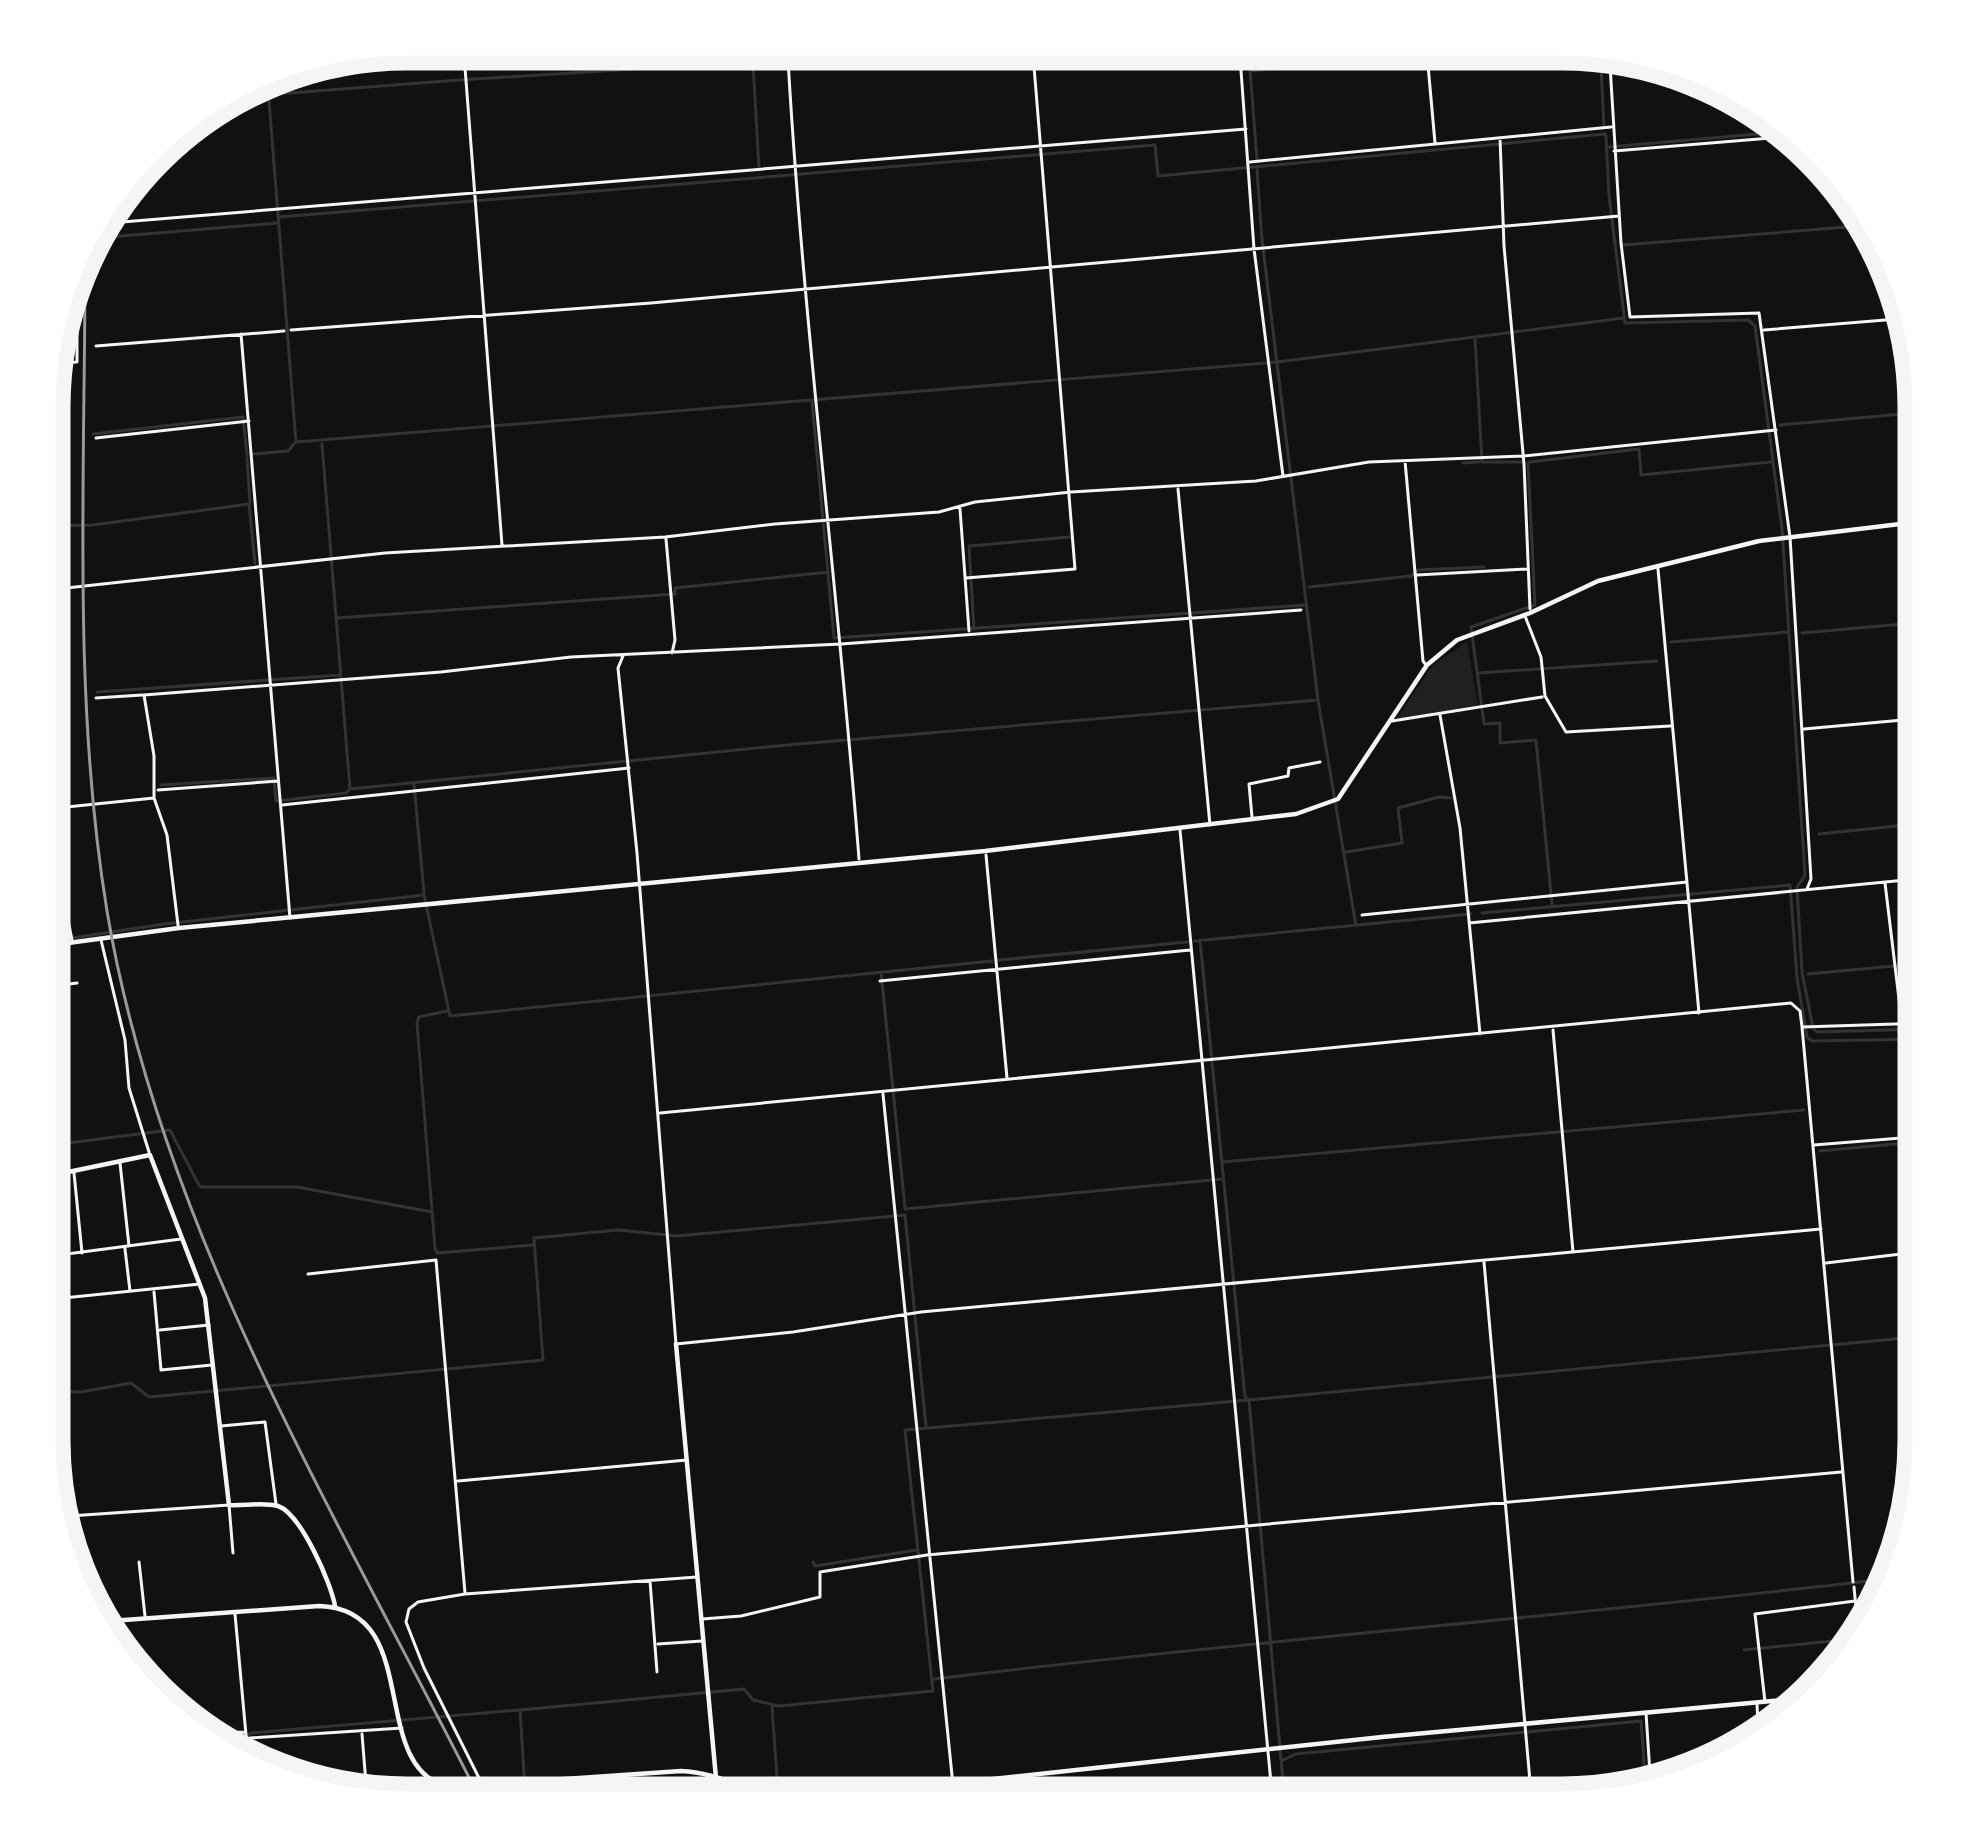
<svg xmlns="http://www.w3.org/2000/svg" width="1968" height="1847" viewBox="0 0 1968 1847" font-family="'Public Sans',sans-serif">
<rect width="100%" height="100%" fill="#111"/>
<!-- green -->
<path fill="#202020" d="M 1467,642 L 1478,705 L 1401,721 L 1398,717 L 1432,666 Z"/>
<g fill="none" stroke-linecap="round" stroke-linejoin="round">
<!-- stream -->
<path stroke="#333" stroke-width="3" d="M 1248,43 L 1257,160
M 1600,47 L 1604,127
M 753,64 L 759,168
M 1250,71 L 1546,43
M 267,75 L 296,442 L 1277,362 L 1624,318
M 226,98 L 459,80 L 1064,42
M 1606,136 L 1609,196 L 1625,323 L 1748,320 L 1755,326 L 1782,529 L 1805,875 L 1797,887 L 1802,972 L 1813,1028 L 1817,1032 L 1926,1029
M 1609,147 L 1790,131
M 1257,170 L 1262,240 L 1318,700 L 1356,926
M 279,217 L 1155,145 L 1158,176 L 1605,134
M 85,239 L 277,223
M 1623,245 L 1872,225
M 1475,337 L 1482,462 L 1521,462
M 812,402 L 834,638 L 1306,605
M 1780,425 L 1925,412
M 93,434 L 243,417 L 247,455
M 322,444 L 350,789 L 787,745 L 1318,700
M 253,454 L 288,451 L 294,444
M 247,458 L 250,502
M 1530,462 L 1639,449 L 1641,475 L 1771,462
M 1463,463 L 1479,462
M 1528,463 L 1535,605 L 1471,627 L 1484,724 L 1500,723 L 1500,743 L 1536,740 L 1552,904
M 48,526 L 93,525 L 249,504 L 255,563
M 1309,587 L 1411,576 L 1418,570 L 1484,567
M 337,618 L 675,594 L 675,588 L 829,572
M 974,629 L 969,546 L 1070,537
M 1802,633 L 1925,622
M 1671,642 L 1788,632
M 1479,673 L 1657,661
M 97,692 L 340,675
M 414,784 L 424,893
M 161,785 L 274,778 L 276,801 L 346,793 L 350,789
M 46,830 L 67,935
M 1819,834 L 1926,823
M 1346,852 L 1402,843 L 1398,808 L 1439,797 L 1451,798
M 1482,913 L 1790,885 L 1797,978 L 1807,1037 L 1812,1041 L 1926,1039
M 1194,941 L 1471,914
M 46,942 L 164,924 L 424,895 L 450,1016 L 992,961
M 999,960 L 1187,942
M 881,972 L 905,1208
M 1808,974 L 1926,963
M 447,1011 L 419,1017 L 417,1023 L 435,1248 L 437,1253 L 533,1245
M 44,1146 L 170,1130 L 200,1187 L 297,1187 L 432,1212
M 1820,1151 L 1926,1141
M 1222,1162 L 1804,1110
M 905,1209 L 1222,1179
M 43,1368 L 59,1513 L 54,1514
M 43,1390 L 81,1392 L 131,1383 L 149,1397 L 543,1360 L 534,1238 L 618,1230 L 677,1236 L 905,1215 L 926,1427
M 813,1562 L 815,1566 L 917,1550
M 1744,1650 L 1843,1640 L 1866,1630
M 934,1679 C 1253,1640 1575,1616 1894,1578
M 772,1707 L 779,1805
M 1283,1760 L 1296,1754 L 1641,1721 L 1646,1790
M 243,1765 L 242,1740 L 251,1733 L 519,1710
M 1285,1804 L 1249,1400 L 1926,1336
M 526,1805 L 520,1710 L 744,1689 L 753,1700 L 779,1706 L 933,1691 L 905,1430 L 1249,1400 L 1245,1397 L 1200,940"/>
<!-- minor -->
<path stroke="#f5f5f5" stroke-width="3" d="M 463,42 L 502,545
M 787,42 C 802,315 838,587 859,859
M 1239,43 L 1254,249 L 1283,476
M 1426,43 L 1435,143
M 1609,49 L 1621,243 L 1630,317 L 1759,313 L 1790,537 L 1811,879 L 1807,889
M 1500,138 L 1504,246 L 1524,464 L 1530,609
M 1614,151 L 1796,136
M 1250,162 L 1611,127
M 95,220 L 98,224 L 1246,129
M 291,330 L 651,303 L 1619,216
M 1764,330 L 1910,318
M 241,334 L 290,918
M 96,346 L 284,331
M 49,364 L 77,362 L 77,261
M 96,438 L 249,421
M 1405,461 L 1423,661 L 1426,665
M 1178,489 L 1210,825
M 960,509 L 969,631
M 666,539 L 675,640 L 672,653
M 1658,569 L 1699,1013
M 1417,575 L 1527,569
M 966,578 L 1075,569 L 1032,42
M 48,590 L 385,553 L 665,537 L 775,524 L 939,512 L 975,502 L 1071,492 L 1256,481 L 1369,462 L 1523,456 L 1776,430
M 1525,616 L 1541,657 L 1545,696 L 1566,732 L 1670,726
M 623,656 L 618,668 L 637,853 L 676,1344 L 793,1332 L 921,1312 L 1821,1229
M 96,698 L 142,695
M 1440,715 L 1460,828 L 1480,1034
M 1392,721 L 1542,697
M 1804,729 L 1925,718
M 158,790 L 278,781
M 154,798 L 154,756 L 144,695 L 441,672 L 571,657 L 841,644 L 1301,610
M 282,805 L 629,768
M 46,807 L 72,940
M 47,809 L 154,798 L 167,835 L 178,925
M 1252,817 L 1249,784 L 1288,776 L 1289,768 L 1320,762
M 1180,830 L 1273,1804
M 986,855 L 1007,1078
M 1885,883 L 1902,1024
M 1362,915 L 1687,882
M 1469,923 L 1926,878
M 101,940 L 125,1040 L 129,1088 L 149,1152
M 880,981 L 1190,950
M 45,987 L 77,983
M 1802,1027 L 1926,1023
M 45,1030 L 67,1026
M 1553,1030 L 1573,1252
M 883,1094 L 955,1805
M 660,1113 L 1791,1003 L 1800,1011 L 1802,1027 L 1853,1582
M 1814,1145 L 1926,1136
M 120,1163 L 129,1246
M 74,1173 L 82,1253
M 125,1249 L 130,1291
M 44,1257 L 181,1239
M 1484,1262 L 1532,1804
M 1826,1263 L 1926,1251
M 308,1274 L 436,1260 L 465,1593
M 154,1292 L 161,1370 L 212,1365
M 44,1300 L 200,1284
M 160,1330 L 209,1325
M 43,1336 L 63,1514
M 221,1426 L 265,1422 L 276,1504
M 458,1481 L 687,1460
M 55,1517 L 229,1505 L 233,1553
M 139,1562 L 145,1616
M 650,1581 L 657,1672
M 1854,1587 L 1859,1639
M 235,1614 L 249,1768
M 702,1619 L 741,1616 L 820,1597 L 820,1572 L 927,1555 L 1841,1472
M 658,1644 L 702,1641
M 1765,1702 L 1755,1614 L 1855,1601
M 1757,1705 L 1759,1741
M 1646,1713 L 1651,1789
M 203,1734 L 245,1732
M 362,1734 L 367,1796
M 250,1738 L 402,1728
M 1652,1773 L 1704,1775
M 716,1778 L 720,1805
M 481,1782 L 424,1668 L 406,1622 L 409,1609 L 418,1602 L 465,1594 L 697,1577
M 534,1783 L 535,1805
M 464,1787 L 474,1805"/>
<!-- tertiary -->
<path stroke="#f5f5f5" stroke-width="4.5" d="M 676,1344 L 716,1778"/>
<!-- secondary -->
<path stroke="#f5f5f5" stroke-width="4.5" d="M 46,946 L 179,928 L 985,851 L 1296,814 L 1338,799 L 1427,665 L 1457,640 L 1530,613 L 1598,581 L 1759,541 L 1925,521
M 44,1177 L 150,1155 L 205,1298 L 229,1505 C 244,1506 263,1502 278,1506 C 301,1514 331,1583 335,1606"/>
<!-- primary -->
<path stroke="#f5f5f5" stroke-width="4.5" d="M 96,1622 L 319,1606 C 425,1609 366,1766 448,1787 L 681,1771 C 727,1773 756,1800 807,1799 L 1382,1737 L 1815,1697"/>
<!-- rail -->
<path stroke="#9a9a9a" stroke-width="3" d="M 85,239 C 86,460 71,693 107,911 C 161,1233 339,1518 483,1805"/>
</g>
<!-- crop -->
<path d="M0 0H1968V1847H0ZM407 63H1561A344 344 0 0 1 1905 407V1440A344 344 0 0 1 1561 1784H407A344 344 0 0 1 63 1440V407A344 344 0 0 1 407 63Z" fill="#fff" fill-rule="evenodd"/>
<path fill="none" stroke="#f5f5f5" stroke-width="15" d="M407 63H1561A344 344 0 0 1 1905 407V1440A344 344 0 0 1 1561 1784H407A344 344 0 0 1 63 1440V407A344 344 0 0 1 407 63Z"/>
</svg>
